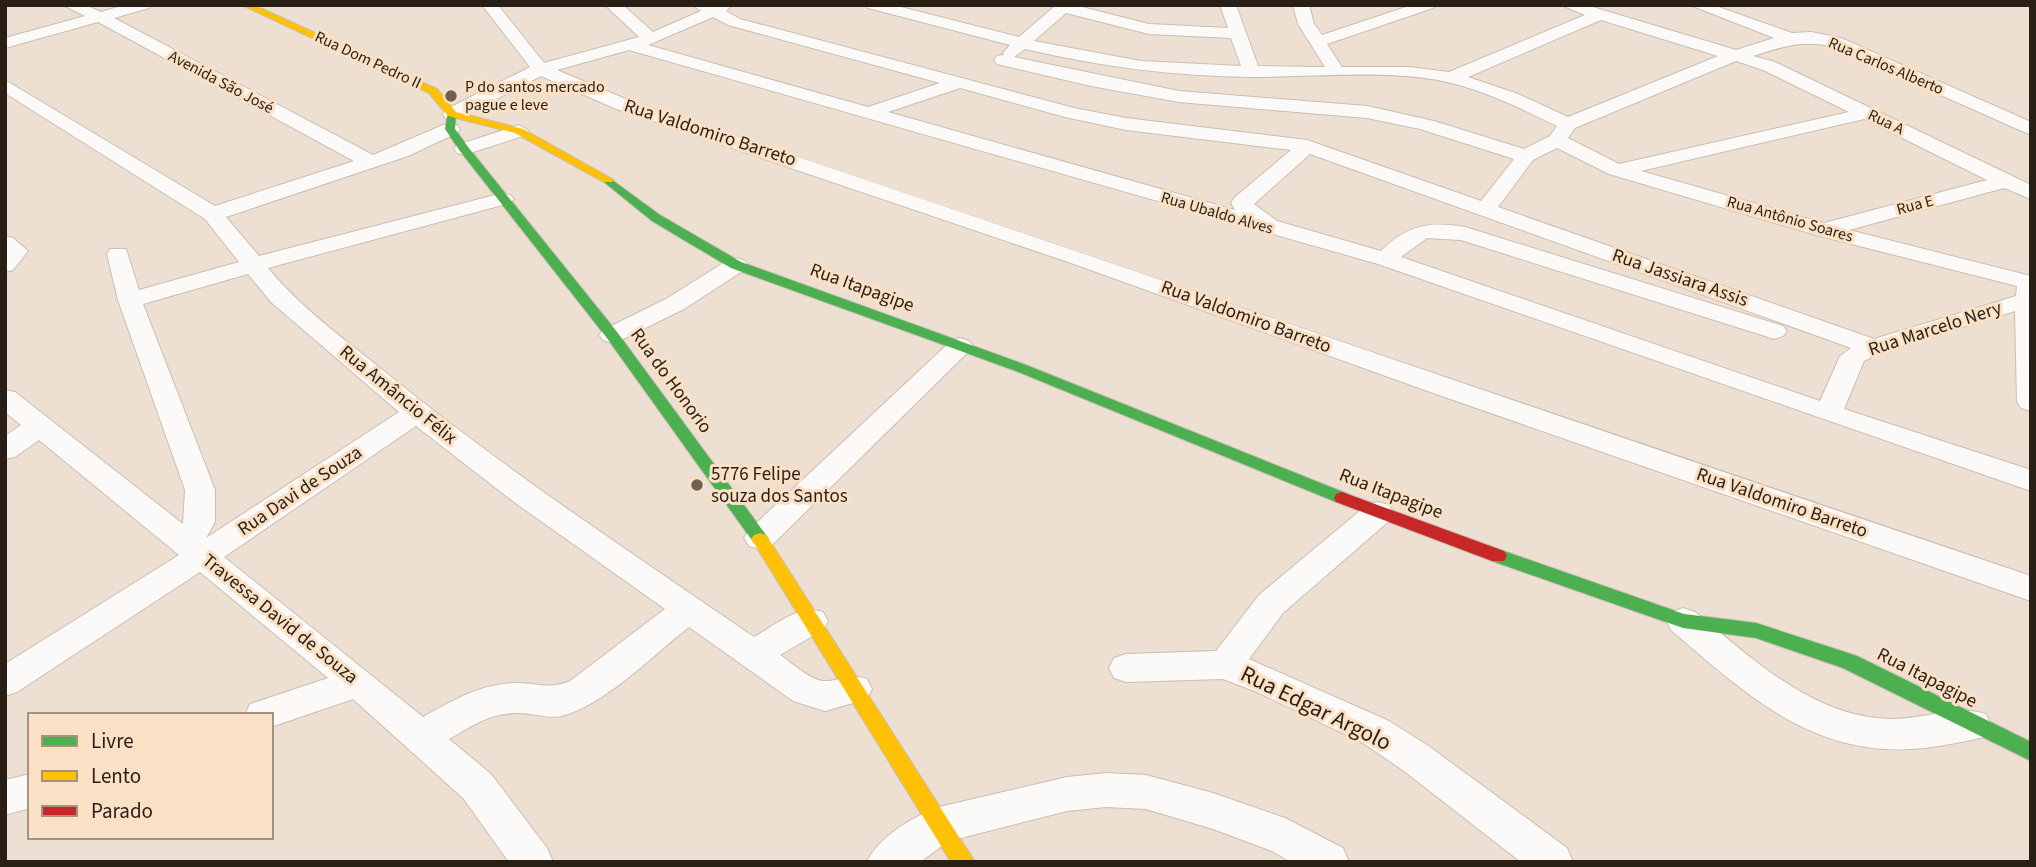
<svg xmlns="http://www.w3.org/2000/svg" width="2036" height="867" viewBox="0 0 2036 867" font-family="'Source Sans 3',sans-serif">
<rect width="100%" height="100%" fill="#eddfd1"/>
<g fill="none" stroke-linecap="round" stroke-linejoin="round">
<defs>
<path id="street" d="M 63,5 L 85,5 L 101,12 L 125,5 L 152,5 L 149,8 L 114,18 L 373,155 L 443,125 L 457,125 L 460,129 L 457,133 L 408,156 L 226,217 L 259,256 L 503,193 L 510,195 L 514,199 L 510,203 L 268,268 C 299,306 340,336 379,367 C 498,465 627,550 754,637 C 775,625 799,604 823,612 L 828,621 L 823,630 L 780,655 C 792,663 809,679 823,681 C 840,682 848,672 867,679 L 872,689 L 867,699 L 825,711 L 793,701 L 689,627 C 652,656 607,703 562,716 C 548,719 532,713 519,713 C 491,712 472,726 449,739 L 491,774 L 547,848 L 553,862 L 509,862 L 463,798 L 353,699 L 271,727 L 271,715 L 245,715 L 250,704 L 328,678 L 200,572 L 17,692 L 5,696 L 5,664 L 179,555 L 39,440 L 15,457 L 5,459 L 5,436 L 21,425 L 5,412 L 5,390 L 15,392 L 183,524 L 185,490 L 118,300 L 107,254 L 110,249 L 126,249 L 139,290 L 239,262 L 205,219 L 5,93 L 5,80 L 215,206 L 354,161 L 98,22 L 5,48 L 5,38 L 85,16 ZM 248,274 L 271,302 L 399,412 L 206,538 L 215,522 L 215,490 L 143,304 ZM 416,426 L 514,502 L 665,609 L 570,681 C 549,690 538,683 516,683 C 480,684 454,700 423,717 L 224,557 Z
M 482,5 L 498,5 L 544,63 L 639,37 L 605,5 L 623,5 L 653,32 L 701,11 L 693,5 L 732,5 L 726,11 L 740,19 L 1074,108 L 1126,118 L 1307,140 L 1481,201 L 1514,159 L 1420,129 L 1367,118 L 1179,102 L 1091,86 L 997,64 L 994,60 L 997,56 L 1004,55 L 1003,53 L 1010,45 L 868,8 L 865,5 L 893,5 L 1019,37 L 1056,5 L 1074,5 L 1149,24 L 1228,28 L 1220,5 L 1236,5 L 1258,66 L 1325,67 L 1298,24 L 1293,5 L 1309,5 L 1314,24 L 1322,35 L 1412,5 L 1436,5 L 1433,8 L 1327,44 L 1342,67 L 1409,67 L 1449,72 L 1585,15 L 1561,5 L 1586,5 L 1736,50 L 1774,38 L 1690,5 L 1713,5 L 1792,33 L 1811,32 L 1841,38 L 2031,122 L 2031,135 L 1830,46 C 1801,40 1781,47 1753,56 L 1775,62 L 2031,185 L 2031,199 L 2004,188 L 1849,230 L 2031,276 L 2031,411 L 2021,408 L 2017,402 L 2015,311 L 1882,352 L 1864,361 L 1844,409 L 2031,470 L 2031,491 L 1378,264 L 629,50 L 557,70 L 628,100 C 1096,256 1563,419 2031,576 L 2031,601 L 1433,393 L 1071,263 L 614,108 L 541,76 L 459,118 L 445,118 L 443,114 L 445,110 L 530,67 ZM 1066,13 L 1149,34 L 1231,38 L 1241,66 L 1141,61 L 1034,41 ZM 713,17 L 728,25 L 940,83 L 868,107 L 648,45 ZM 1601,20 L 1718,56 L 1568,117 L 1518,94 L 1468,77 ZM 1025,49 C 1101,67 1175,76 1252,77 C 1312,77 1379,70 1438,80 C 1480,88 1520,108 1557,126 L 1550,136 L 1524,149 L 1434,121 L 1367,106 L 1179,91 L 1014,57 ZM 1736,61 L 1763,70 L 1849,112 L 1619,164 L 1568,138 L 1575,128 ZM 960,88 L 1065,117 L 1126,130 L 1291,150 L 1234,198 L 1231,203 L 1235,210 L 888,112 ZM 1864,119 L 1987,180 L 1824,223 L 1641,171 ZM 1557,148 L 1609,174 L 1816,235 L 2017,286 L 2016,296 L 1874,339 L 1498,207 L 1533,160 ZM 1310,154 L 1851,348 L 1840,356 L 1820,401 L 1401,257 L 1427,238 L 1461,240 L 1765,336 L 1774,339 L 1783,336 L 1787,331 L 1783,326 L 1465,227 C 1430,221 1407,225 1381,251 L 1277,221 L 1254,204 Z
M 519,125 L 529,131 L 526,135 L 464,155 L 457,153 L 454,149 L 457,145 Z
M 5,236 L 13,238 L 28,251 L 13,270 L 5,272 Z
M 736,258 L 744,260 L 748,265 L 744,270 L 684,309 L 621,340 L 612,343 L 603,340 L 599,335 L 603,330 L 666,299 L 728,260 Z
M 960,338 L 969,341 L 973,346 L 969,351 L 771,546 L 760,549 L 749,546 L 744,538 L 749,530 L 951,341 Z
M 1378,502 L 1389,505 L 1393,513 L 1389,521 L 1283,613 L 1249,659 L 1389,721 L 1430,747 L 1567,848 L 1573,862 L 1521,862 L 1404,771 L 1363,743 L 1257,692 L 1223,679 L 1126,682 L 1114,678 L 1109,668 L 1114,658 L 1126,654 L 1216,651 L 1259,595 L 1367,505 Z
M 1683,608 L 1695,612 C 1752,658 1812,717 1890,719 C 1921,720 1956,704 1986,714 L 1991,725 L 1986,736 C 1971,741 1955,743 1939,746 C 1821,765 1754,701 1671,630 L 1666,621 L 1671,612 Z
M 1106,773 L 1146,775 L 1213,793 L 1285,818 L 1343,848 L 1349,862 L 1291,862 L 1272,851 L 1213,829 L 1146,809 L 1106,807 L 1067,811 L 949,841 L 920,862 L 867,862 C 878,837 914,816 939,807 L 1067,777 Z
M 30,774 L 30,808 L 5,815 L 5,780 Z"/>
<path id="fast" d="M 448,112 L 456,112 L 455,129 L 468,147 L 617,332 L 766,535 L 769,539 L 766,543 L 754,543 L 607,338 L 460,151 L 445,129 Z
M 608,177 L 660,215 L 741,262 L 1026,365 L 1348,494 L 1350,498 L 1348,502 L 1336,502 L 1016,371 L 731,268 L 652,221 L 604,182 L 604,178 Z
M 1498,549 L 1684,614 L 1756,623 L 1857,656 L 2031,742 L 2031,761 L 1843,668 L 1756,638 L 1683,628 L 1492,561 L 1489,556 L 1492,551 Z"/>
<path id="slow" d="M 242,5 L 254,5 L 437,89 L 456,112 L 523,129 L 614,180 L 612,182 L 604,182 L 515,133 L 448,116 L 429,93 Z
M 760,533 L 766,535 L 975,862 L 951,862 L 754,543 L 751,539 L 754,535 Z"/>
<path id="jam" d="M 1342,492 L 1504,551 L 1507,556 L 1504,561 L 1492,561 L 1336,502 L 1334,498 L 1336,494 Z"/>
</defs>
<!-- street casing -->
<use href="#street" stroke="#c9beb3" stroke-width="2"/>
<!-- fast casing -->
<use href="#fast" stroke="#c9beb3" stroke-width="2"/>
<!-- slow casing -->
<use href="#slow" stroke="#c9beb3" stroke-width="2"/>
<!-- jam casing -->
<use href="#jam" stroke="#c9beb3" stroke-width="2"/>
<!-- street -->
<use href="#street" fill="#fcfaf8" fill-rule="evenodd"/>
<!-- fast -->
<use href="#fast" fill="#4caf50" fill-rule="evenodd"/>
<!-- slow -->
<use href="#slow" fill="#ffc107" fill-rule="evenodd"/>
<!-- jam -->
<use href="#jam" fill="#c62828" fill-rule="evenodd"/>
</g>
<!-- markers -->
<g fill="#6e6257" stroke="#fae0c4" stroke-width="2.5">
<circle cx="451" cy="96" r="7"/>
<circle cx="697" cy="485" r="7"/>
</g>
<g text-anchor="middle" dominant-baseline="central" stroke-width="6" stroke-linejoin="round" paint-order="stroke">
<!-- far-street labels -->
<g font-size="16" fill="#291f15" stroke="#fae0c4">
<text transform="translate(368 60) rotate(25)">Rua Dom Pedro II</text>
<text transform="translate(1886 66) rotate(23)">Rua Carlos Alberto</text>
<text transform="translate(221 82) rotate(28)">Avenida São José</text>
<text transform="translate(1886 122) rotate(26)">Rua A</text>
<text transform="translate(1915 205) rotate(-15)">Rua E</text>
<text transform="translate(1217 213) rotate(16)">Rua Ubaldo Alves</text>
<text transform="translate(1790 219) rotate(16)">Rua Antônio Soares</text>
</g>
<!-- far-poi labels -->
<g font-size="16" fill="#291f15" stroke="#fae0c4" text-anchor="start">
<text x="465" y="87">P do santos mercado<tspan x="465" dy="18">pague e leve</tspan></text>
</g>
<!-- street labels -->
<g font-size="19" fill="#291f15" stroke="#fae0c4">
<text transform="translate(710 133) rotate(18)">Rua Valdomiro Barreto</text>
<text transform="translate(1680 278) rotate(19)">Rua Jassiara Assis</text>
<text transform="translate(862 288) rotate(20)">Rua Itapagipe</text>
<text transform="translate(1246 317) rotate(20)">Rua Valdomiro Barreto</text>
<text transform="translate(1935 329) rotate(-18)">Rua Marcelo Nery</text>
<text transform="translate(671 381) rotate(54)">Rua do Honorio</text>
<text transform="translate(398 395) rotate(39)">Rua Amâncio Félix</text>
<text transform="translate(300 491) rotate(-34)">Rua Davi de Souza</text>
<text transform="translate(1391 494) rotate(21)">Rua Itapagipe</text>
<text transform="translate(1782 503) rotate(19)">Rua Valdomiro Barreto</text>
<text transform="translate(280 619) rotate(39)">Travessa David de Souza</text>
<text transform="translate(1927 678) rotate(27)">Rua Itapagipe</text>
</g>
<!-- poi labels -->
<g font-size="19" fill="#291f15" stroke="#fae0c4" text-anchor="start">
<text x="711" y="474">5776 Felipe<tspan x="711" dy="22">souza dos Santos</tspan></text>
</g>
<!-- near-street labels -->
<g font-size="23" fill="#291f15" stroke="#fae0c4">
<text transform="translate(1316 708) rotate(26)">Rua Edgar Argolo</text>
</g>
</g>
<!-- border -->
<rect width="2036" height="867" fill="none" stroke="#291f15" stroke-width="14"/>
<!-- legend -->
<rect x="28" y="713" width="245" height="126" fill="#fae0c4" stroke="#a6937e" stroke-width="2"/>
<rect x="42" y="736" width="35" height="10" fill="#4caf50" stroke="#a6937e" stroke-width="2"/>
<text x="91" y="748" font-size="21" fill="#291f15">Livre</text>
<rect x="42" y="771" width="35" height="10" fill="#ffc107" stroke="#a6937e" stroke-width="2"/>
<text x="91" y="783" font-size="21" fill="#291f15">Lento</text>
<rect x="42" y="806" width="35" height="10" fill="#c62828" stroke="#a6937e" stroke-width="2"/>
<text x="91" y="818" font-size="21" fill="#291f15">Parado</text>
</svg>
